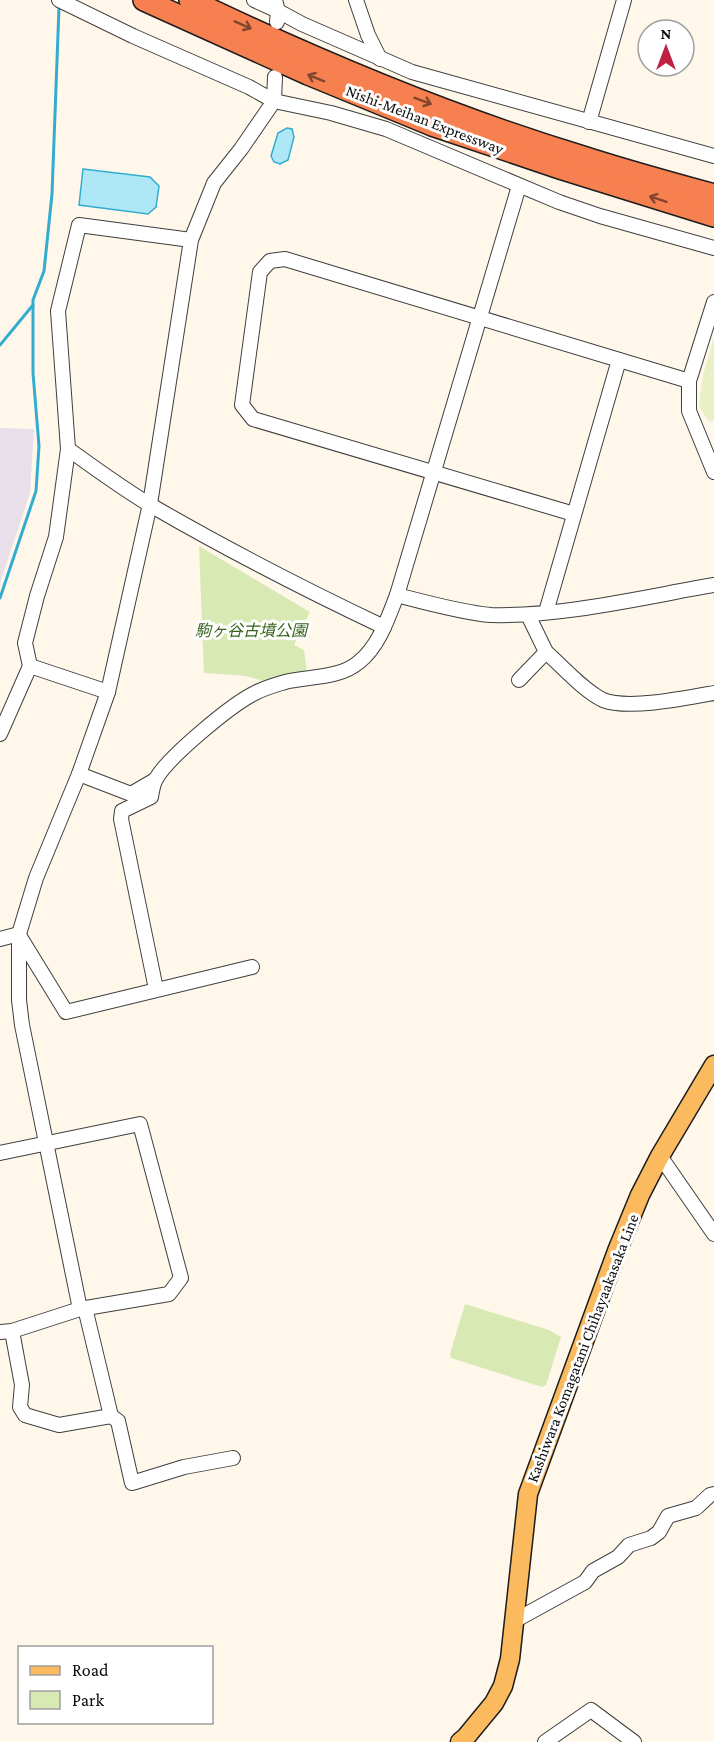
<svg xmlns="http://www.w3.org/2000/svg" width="714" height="1742" font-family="'Crimson Pro','Noto Sans JP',serif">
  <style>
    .industrial { fill: #e8dfeb }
    .green { fill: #d9e9b4 }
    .pitch { fill: #e9f0c6 }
    .water { fill: #aee8f7; stroke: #34acd0; stroke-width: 1.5 }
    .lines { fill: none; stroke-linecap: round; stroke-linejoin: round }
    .stream { stroke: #34acd0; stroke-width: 3 }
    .minor-casing { stroke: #3f3f3f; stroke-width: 16 }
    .major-casing { stroke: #1d1d1d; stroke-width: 21 }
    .highway-casing { stroke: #1d1d1d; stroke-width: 24 }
    .minor { stroke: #fff; stroke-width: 14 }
    .major { stroke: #fbba5e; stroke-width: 18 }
    .highway { stroke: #f78050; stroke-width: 21 }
    .oneway { stroke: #82462e }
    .labels { text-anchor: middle; stroke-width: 6; stroke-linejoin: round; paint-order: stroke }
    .street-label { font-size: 16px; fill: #0c0c0c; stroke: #fff }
    .park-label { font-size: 16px; font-style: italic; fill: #37641b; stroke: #fff }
  </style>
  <rect width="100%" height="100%" fill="#fff7ea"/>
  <polygon class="industrial" points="0,428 34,429 30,493 0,583"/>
  <g class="green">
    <polygon points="199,546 310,612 294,645 304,650 307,672 267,682 246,676 204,673"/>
    <polygon points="465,1304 549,1330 561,1337 546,1385 542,1387 451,1358 450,1354"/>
  </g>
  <polygon class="pitch" points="714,337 714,420 709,422 699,406 703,375"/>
  <g class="water">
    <polygon points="287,128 292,129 294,137 288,160 280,164 274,162 271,156 278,133"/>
    <polygon points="83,169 150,177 159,186 156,207 148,214 79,205"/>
  </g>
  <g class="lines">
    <g class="stream">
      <polyline points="0,345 33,305"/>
      <polyline points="0,598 36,491 39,446 33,373 33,300 44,271 52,194 59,7"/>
    </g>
    <defs>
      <g id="minor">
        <polyline points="59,0 133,36 249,87 274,101 275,77"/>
        <polyline points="254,0 278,11 277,22"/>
        <polyline points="275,0 278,11 302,24 412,72 714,156"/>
        <polyline points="356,0 368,35 380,59"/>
        <polyline points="589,122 624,0"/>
        <polyline points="714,302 689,381 689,411 714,472"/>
        <path d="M68,449C95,468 123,489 152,506C228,550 304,589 384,627"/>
        <polyline points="574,514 253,419 242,405 260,272 270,261 285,259 689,381"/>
        <path d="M397,595C424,602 464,613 491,615C561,617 644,597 714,585"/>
        <polyline points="546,612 619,360"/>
        <path d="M546,652C562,666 584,691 603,700C628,710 687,698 714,693"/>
        <polyline points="30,666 108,692"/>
        <polyline points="519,680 546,652 528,615"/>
        <polyline points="0,734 30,666 25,643 37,596 56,537 68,449 58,311 79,225 191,240"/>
        <polyline points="79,774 131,794 155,780"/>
        <polyline points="20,937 66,1012 252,967"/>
        <polyline points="0,939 19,934"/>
        <path d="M156,989L121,819L122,811L151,797C152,791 153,784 156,779C167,758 232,704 255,693C264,688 275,685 285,682C309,676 339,679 359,662C379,646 388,618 397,595L519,186"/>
        <polyline points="0,1153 140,1124 181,1278 169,1294 80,1309 12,1331 0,1332"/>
        <polyline points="660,1156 714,1234"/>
        <polyline points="80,1309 22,1025 19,1000 19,934 36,878 79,774 108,692 150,504 191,240 214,183 241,149 274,101 331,113 386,129 559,202 600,216 714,248"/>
        <polyline points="12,1331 22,1385 20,1407 25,1415 59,1425 111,1416 85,1308"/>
        <polyline points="111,1416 118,1421 132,1483 184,1467 233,1458"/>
        <polyline points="514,1621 585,1582 593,1571 618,1557 629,1545 651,1538 659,1532 668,1516 696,1508 710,1495 714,1494"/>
        <polyline points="545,1742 591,1710 634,1742"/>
      </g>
      <polyline id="major" points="460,1742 466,1737 494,1703 503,1686 510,1659 528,1494 617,1251 640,1195 660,1156 714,1065"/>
      <g id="highway">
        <polyline points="144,0 308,74 432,125 560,168 714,216"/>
        <path d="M190,0C317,61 448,116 583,157C626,171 670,183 714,195"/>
      </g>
    </defs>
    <use href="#minor" class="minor-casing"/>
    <use href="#major" class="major-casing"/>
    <use href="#highway" class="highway-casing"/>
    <use href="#minor" class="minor"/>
    <use href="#major" class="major"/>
    <use href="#highway" class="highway"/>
  </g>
  <defs><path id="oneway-shaft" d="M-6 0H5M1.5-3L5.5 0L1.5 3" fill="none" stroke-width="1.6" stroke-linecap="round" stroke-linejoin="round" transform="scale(1.5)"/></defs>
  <g class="oneway">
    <use href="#oneway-shaft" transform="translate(243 25) rotate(24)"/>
    <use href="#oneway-shaft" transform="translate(316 78) rotate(-158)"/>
    <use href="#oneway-shaft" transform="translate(423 101) rotate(21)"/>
    <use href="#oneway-shaft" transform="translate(658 199) rotate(-162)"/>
  </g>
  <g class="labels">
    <g class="street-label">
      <text transform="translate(425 119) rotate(21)" y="6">Nishi-Meihan Expressway</text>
      <text transform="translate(582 1348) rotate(-69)" y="6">Kashiwara Komagatani Chihayaakasaka Line</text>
    </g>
    <g class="park-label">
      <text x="251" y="636">駒ヶ谷古墳公園</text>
    </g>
  </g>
  <rect x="18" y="1646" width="195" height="78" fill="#ffffff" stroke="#9e9e9e" stroke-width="1.5"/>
  <rect x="30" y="1666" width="30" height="9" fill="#fbba5e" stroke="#9e9e9e" stroke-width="1.5"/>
  <text x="72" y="1676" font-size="18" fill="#0c0c0c">Road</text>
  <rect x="30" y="1691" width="30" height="18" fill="#d9e9b4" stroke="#9e9e9e" stroke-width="1.5"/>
  <text x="72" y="1706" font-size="18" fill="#0c0c0c">Park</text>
  <g transform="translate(666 48)"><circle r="28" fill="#ffffff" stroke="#9e9e9e" stroke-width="1.5"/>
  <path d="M0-4.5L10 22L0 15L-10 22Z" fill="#be2243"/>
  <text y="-9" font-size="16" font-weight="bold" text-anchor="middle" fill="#0c0c0c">N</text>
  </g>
</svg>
